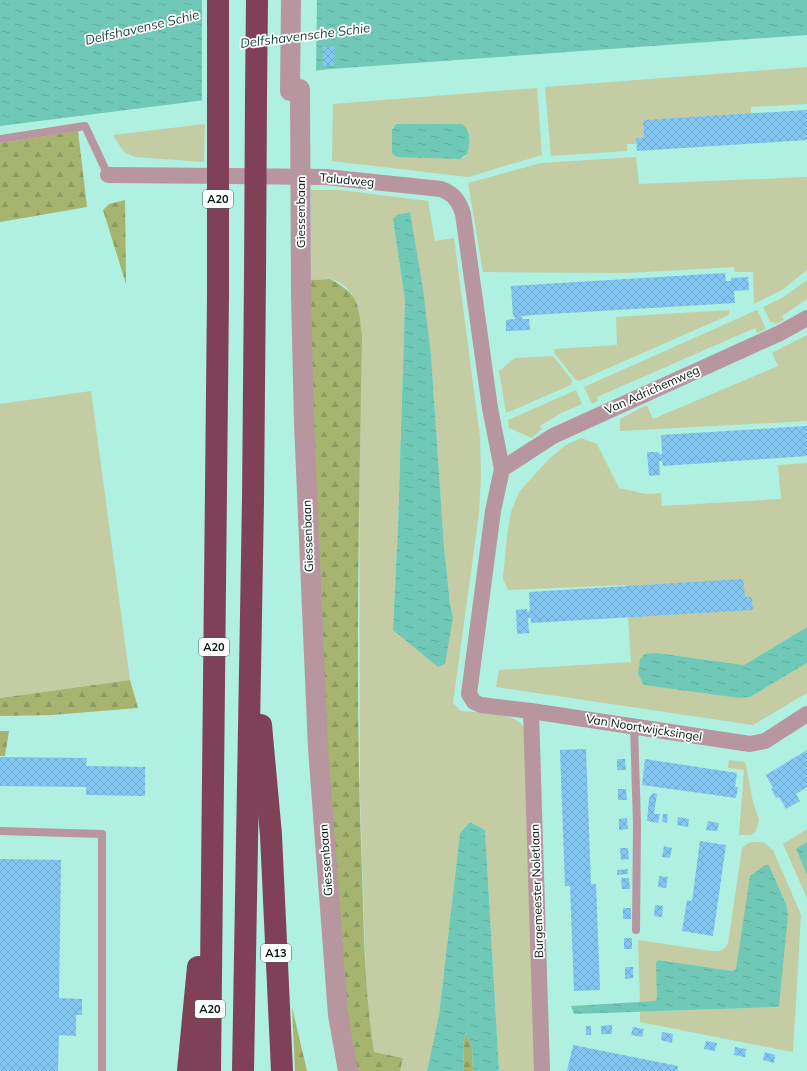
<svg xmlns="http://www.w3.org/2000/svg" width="807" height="1071" font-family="Mulish,sans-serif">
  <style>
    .grass { fill: #c3cca2; fill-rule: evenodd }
    .forest { fill: url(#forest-firs) }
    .water { fill: url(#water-ripples) }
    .pier { fill: #aff0e0 }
    .building { fill: url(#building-cross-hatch) }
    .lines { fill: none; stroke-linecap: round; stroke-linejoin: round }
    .service { stroke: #b796a0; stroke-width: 8 }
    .minor { stroke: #b796a0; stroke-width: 16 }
    .tertiary { stroke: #b796a0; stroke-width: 20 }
    .motorway { stroke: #804058; stroke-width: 22 }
    .tertiary-bridge { stroke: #b796a0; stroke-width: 20 }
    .motorway-bridge { stroke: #804058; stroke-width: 22 }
    .labels { text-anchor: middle; stroke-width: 3.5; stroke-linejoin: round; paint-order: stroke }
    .shield { fill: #fff; stroke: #4c5a57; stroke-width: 1 }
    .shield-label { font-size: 11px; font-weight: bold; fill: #00140f }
    .street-label { font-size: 12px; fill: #00140f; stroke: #fff }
    .water-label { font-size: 13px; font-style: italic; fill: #143e36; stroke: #fff }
  </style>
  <defs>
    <pattern id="forest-firs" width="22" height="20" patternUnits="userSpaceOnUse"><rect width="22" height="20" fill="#a6b470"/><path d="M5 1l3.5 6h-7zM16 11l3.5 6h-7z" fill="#8d9a60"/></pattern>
    <pattern id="water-ripples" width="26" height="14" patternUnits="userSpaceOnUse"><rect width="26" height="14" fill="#6fc9b6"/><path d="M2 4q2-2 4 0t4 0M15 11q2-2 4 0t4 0" fill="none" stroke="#5eac9b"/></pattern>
    <pattern id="building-cross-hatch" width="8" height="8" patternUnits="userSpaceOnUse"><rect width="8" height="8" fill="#83c6f2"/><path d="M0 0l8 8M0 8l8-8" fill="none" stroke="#6fa9ce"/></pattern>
  </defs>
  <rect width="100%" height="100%" fill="#aff0e0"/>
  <g class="grass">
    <polygon points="807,67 807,104 751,107 751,114 643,120 644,138 636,138 636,144 627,144 627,151 551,156 545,87"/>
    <path d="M537,88L542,155L468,177L332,161L333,104ZM393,127L469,131L468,151L464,158L392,152V130Z"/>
    <polygon points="205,124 204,162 135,157 124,152 113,135"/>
    <polygon points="636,157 639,184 807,177 807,270 782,290 754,304 753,272 735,272 734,267 627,273 483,272 468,183 541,163"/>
    <path d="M311,190H340L428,201L435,241L454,238L480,437L481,476L479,513L453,703L461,711C479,713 515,711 524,728L537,1071H499L485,830L470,822L460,833L439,1015L427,1071H400L403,1058L374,1052L367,1010L360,794L359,310C355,296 346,282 330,279C325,278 317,280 311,280ZM410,212L431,355L444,547L450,604L453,618L393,629L398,527L405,301L393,220Z"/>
    <polygon points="807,280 807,299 782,316 784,320 775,324 774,322 771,323 763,307 782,298"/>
    <polygon points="729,310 729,315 579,381 575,379 555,354 554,349 617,345 616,317"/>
    <polygon points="757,310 766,329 757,333 755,328 597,397 598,401 592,404 584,387"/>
    <polygon points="807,335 807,421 620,431 620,419 647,405 653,419 778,366 772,353"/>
    <polygon points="553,356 572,380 571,385 506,413 499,371 515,358"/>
    <polygon points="576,390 582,404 561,413 540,426 542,429 532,438 509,428 508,420"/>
    <polygon points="91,391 130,680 0,698 0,404"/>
    <polygon points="581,438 597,444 619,488 646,494 661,493 662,506 781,499 778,465 807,463 807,627 744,665 657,653 750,697 807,663 807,693 753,725 496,687 499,670 631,662 626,585 508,590 503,579 507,535 511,512 519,492 550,458 566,445"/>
    <polygon points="729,760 745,762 746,766 753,802 759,820 756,831 751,835 739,835 744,770 728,768"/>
    <polygon points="807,829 807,842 796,849 807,875 807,898 783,844"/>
    <path d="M754,842H763L773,850L801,915L793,1052H792L640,1022V1012L776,1007L788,914L786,904L769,865L736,969L733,971L658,960L657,998L655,1001L640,1002L638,940L712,951C719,951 724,951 728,944L742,848L748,843Z"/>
  </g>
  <g class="forest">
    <polygon points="78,131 87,207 0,222 0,143"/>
    <polygon points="125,200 126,284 103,210 109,204"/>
    <path d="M330,279C361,296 358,304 362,336C359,505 355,675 361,844C364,913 363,983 374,1052L403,1058L400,1071H354L342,1026L311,440V280Z"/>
    <polygon points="130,680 138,708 52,715 0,716 0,698"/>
    <polygon points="0,731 9,731 5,756 0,756"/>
    <polygon points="292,1007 307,1071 295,1071"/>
    <polygon points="466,1033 472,1046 473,1071 464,1071 463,1044"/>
  </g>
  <g class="water">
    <polygon points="0,0 807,0 807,35 330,69 234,79 226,80 205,100 0,126"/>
    <path d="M396,124H461C472,129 470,145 467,154L460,159L397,157L392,153V130Z"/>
    <polygon points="410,212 423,289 431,355 444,547 450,604 453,618 445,664 438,667 393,630 398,527 405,301 393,219 397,215"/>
    <polygon points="807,627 807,663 750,697 739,698 644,685 638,674 640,659 645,654 657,653 744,665"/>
    <polygon points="470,822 485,830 499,1071 473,1071 472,1046 466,1033 463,1044 464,1071 427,1071 439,1015 460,833"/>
    <polygon points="807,842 807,875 796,849"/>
    <polygon points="765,865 769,865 786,904 788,914 779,1006 776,1007 574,1014 571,1006 655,1001 657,998 656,963 658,960 733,971 736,969 750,876"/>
  </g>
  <polygon class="pier" points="202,0 317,0 316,72 226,82 207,102 202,103"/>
  <g class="building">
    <polygon points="323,47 335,47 334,66 323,66"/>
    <polygon points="807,110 807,140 637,151 636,138 644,138 643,120"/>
    <polygon points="725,273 726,281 731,281 731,278 748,277 749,290 734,291 735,303 533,315 522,316 522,319 529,319 530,330 506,331 506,320 515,319 515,317 513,316 511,286"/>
    <polygon points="807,426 807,456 663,466 662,461 659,461 660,475 649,476 647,452 658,452 659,454 662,454 661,435"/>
    <polygon points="743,579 745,597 752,597 753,610 531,623 531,618 528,618 529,633 517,634 516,610 527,609 527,612 530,611 529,592"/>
    <polygon points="586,749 591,884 596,884 600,990 574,991 570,886 565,886 560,750"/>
    <polygon points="807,750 807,787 796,794 800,801 786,809 779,797 776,798 771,789 773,788 766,775"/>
    <polygon points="0,757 87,758 86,766 145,767 145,796 86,795 86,787 0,786"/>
    <polygon points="617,759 625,759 626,770 617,770"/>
    <polygon points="645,759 737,773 735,787 738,787 736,798 642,785"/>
    <polygon points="618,789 626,789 627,800 618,800"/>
    <polygon points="653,793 657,794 654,814 660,814 658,823 647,821 649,798"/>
    <polygon points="663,814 668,814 667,823 662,822"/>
    <polygon points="678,817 689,819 688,827 677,825"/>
    <polygon points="627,818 628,829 619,830 619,819"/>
    <polygon points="708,821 719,823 717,831 706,830"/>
    <polygon points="700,841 726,845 713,936 682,931 687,900 692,901"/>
    <polygon points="664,846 672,848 670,858 662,857"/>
    <polygon points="620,848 628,848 629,859 621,860"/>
    <polygon points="0,859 61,860 59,998 82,999 82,1015 76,1015 76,1036 59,1035 58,1071 0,1071"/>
    <polygon points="628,869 628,874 617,875 617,870"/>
    <polygon points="659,876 668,877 666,888 658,887"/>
    <polygon points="621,878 629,878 630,889 622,889"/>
    <polygon points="655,905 663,906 662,917 654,916"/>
    <rect x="623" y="908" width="8" height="11"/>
    <rect x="624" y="938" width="8" height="11"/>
    <polygon points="625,967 633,967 633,978 625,979"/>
    <polygon points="612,1025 612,1034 601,1034 601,1026"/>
    <rect x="586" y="1026" width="5" height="9"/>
    <polygon points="633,1027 644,1029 642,1037 631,1035"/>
    <polygon points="662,1032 673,1034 672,1043 661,1040"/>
    <polygon points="706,1041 717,1043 715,1051 704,1049"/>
    <polygon points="573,1045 678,1066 677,1071 567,1071"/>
    <polygon points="735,1047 746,1049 745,1057 734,1055"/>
    <polygon points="765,1052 775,1055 774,1063 763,1060"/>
  </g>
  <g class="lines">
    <g class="service">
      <polyline points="0,139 85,126 108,175"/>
      <polyline points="634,727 637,824 636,930"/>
      <polyline points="0,831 102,834 102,1071"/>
    </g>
    <g class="minor">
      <path d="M108,175L326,177L441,189C454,194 459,201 463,214L490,408L502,469"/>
      <polyline points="807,318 780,333 553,436 502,469 493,511 469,694 474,702 481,705 531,711 750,744 765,741 807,714"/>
      <polyline points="531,711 542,1071"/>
    </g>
    <g class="tertiary">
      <polyline points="290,91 291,0"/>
      <polyline points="301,295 304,423 318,748 338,1015 348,1071"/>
    </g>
    <g class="motorway">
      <polyline points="256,96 257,0"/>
      <polyline points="218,102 218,0"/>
      <polyline points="261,725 271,835 282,1071"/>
      <polyline points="188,1071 198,967"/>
      <polyline points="210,1071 218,295"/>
      <polyline points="243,1071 253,500 255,276"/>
    </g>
    <polyline class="tertiary-bridge" points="300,89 301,295"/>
    <g class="motorway-bridge">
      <polyline points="218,102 218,295"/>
      <polyline points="255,276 256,96"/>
    </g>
  </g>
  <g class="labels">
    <g class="shield">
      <rect x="203" y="190" width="30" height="18" rx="3"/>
      <rect x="199" y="638" width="30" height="18" rx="3"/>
      <rect x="261" y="944" width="30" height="18" rx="3"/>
      <rect x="195" y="1000" width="30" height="18" rx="3"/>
    </g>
    <g class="shield-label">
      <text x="218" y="203">A20</text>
      <text x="214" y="651">A20</text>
      <text x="276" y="957">A13</text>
      <text x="210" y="1013">A20</text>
    </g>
    <g class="street-label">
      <text transform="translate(347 180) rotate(5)" y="4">Taludweg</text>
      <text transform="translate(301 212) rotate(-90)" y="4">Giessenbaan</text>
      <text transform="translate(652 390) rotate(-24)" y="4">Van Adrichemweg</text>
      <text transform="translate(308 536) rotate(-92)" y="4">Giessenbaan</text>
      <text transform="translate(644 728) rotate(9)" y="4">Van Noortwijcksingel</text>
      <text transform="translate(326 860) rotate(-94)" y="4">Giessenbaan</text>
      <text transform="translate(537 891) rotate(-92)" y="4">Burgemeester Noletlaan</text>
    </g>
    <g class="water-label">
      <text transform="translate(142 27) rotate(-13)" y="5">Delfshavense Schie</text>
      <text transform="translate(305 35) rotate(-7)" y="5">Delfshavensche Schie</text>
    </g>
  </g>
</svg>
